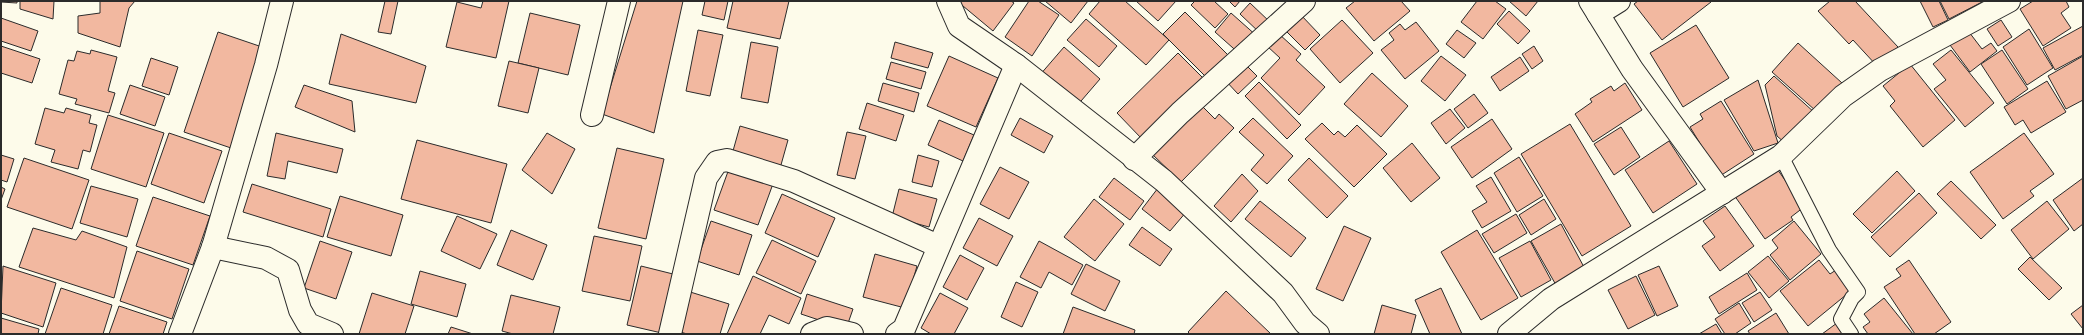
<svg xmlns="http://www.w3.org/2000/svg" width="2084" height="335" font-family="'DejaVu Sans',sans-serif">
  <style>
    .building { fill: #f2b8a0; stroke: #2b2b2b }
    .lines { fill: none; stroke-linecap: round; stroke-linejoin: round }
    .service-casing { stroke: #2b2b2b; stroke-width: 16 }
    .minor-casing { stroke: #2b2b2b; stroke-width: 24 }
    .service { stroke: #fdfbea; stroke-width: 14 }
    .minor { stroke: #fdfbea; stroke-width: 22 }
  </style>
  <rect width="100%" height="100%" fill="#fdfbea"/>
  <g class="building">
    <polygon points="1,1 17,1 17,3 1,2"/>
    <polygon points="20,1 54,1 53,19 20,9"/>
    <polygon points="100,1 135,1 129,8 120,47 78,33 78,16 100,13"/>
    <polygon points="385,1 398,1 391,34 378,32"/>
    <polygon points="483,1 509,1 496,58 446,47 457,2 481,8"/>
    <polygon points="637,1 683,1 654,133 602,114"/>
    <polygon points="705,1 728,1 724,20 702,15"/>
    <polygon points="733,1 789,1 780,39 727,28"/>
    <polygon points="957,1 1011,1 1014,3 993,31"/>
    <polygon points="1029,1 1038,1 1059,15 1032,56 1005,37"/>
    <polygon points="1045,1 1088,1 1071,23"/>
    <polygon points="1100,1 1125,1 1169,40 1146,65 1089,14"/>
    <polygon points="1136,1 1176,1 1158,21"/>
    <polygon points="1195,1 1214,1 1228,14 1215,28 1191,5"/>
    <polygon points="1229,1 1240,1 1235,7"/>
    <polygon points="1355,1 1401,1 1410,11 1374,41 1346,8"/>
    <polygon points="1477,1 1495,1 1506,9 1483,39 1461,22"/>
    <polygon points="1509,1 1538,1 1526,16"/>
    <polygon points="1638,1 1711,1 1711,2 1662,40 1634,4"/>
    <polygon points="1830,1 1855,1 1898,47 1877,66 1853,40 1849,44 1818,11"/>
    <polygon points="1920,1 1939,1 1948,20 1933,27"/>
    <polygon points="1940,1 1984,1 1949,19"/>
    <polygon points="2033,1 2066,1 2069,7 2061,13 2071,28 2043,46 2020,9"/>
    <polygon points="1250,3 1271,23 1261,34 1240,14"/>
    <polygon points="1509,11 1530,31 1518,44 1497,24"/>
    <polygon points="1185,12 1231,58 1209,80 1163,34"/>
    <polygon points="530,13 580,25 568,75 518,63"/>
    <polygon points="1231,13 1258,37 1242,56 1215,32"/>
    <polygon points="1300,14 1320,35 1305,50 1285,30"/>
    <polygon points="1,18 38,31 31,51 1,41"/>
    <polygon points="1086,19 1117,46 1099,67 1067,40"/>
    <polygon points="1342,20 1373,53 1340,83 1310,49"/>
    <polygon points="2001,20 2012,37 1998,46 1987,29"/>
    <polygon points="1416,22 1439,51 1405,79 1381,50 1394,40 1389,33 1400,24 1405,30"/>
    <polygon points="1696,25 1729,78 1683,107 1650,53"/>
    <polygon points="2083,26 2083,55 2055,70 2043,48"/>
    <polygon points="2029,29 2053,68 2027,85 2003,47"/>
    <polygon points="698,30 723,35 710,96 686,91"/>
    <polygon points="1457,30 1476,43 1464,58 1446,44"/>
    <polygon points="218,32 265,48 231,148 184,132"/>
    <polygon points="1969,32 1982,49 1991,43 1997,51 1970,72 1950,45"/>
    <polygon points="341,34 426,66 416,103 329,84"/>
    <polygon points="1279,34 1301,54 1296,60 1325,87 1299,115 1261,78 1280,58 1267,46"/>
    <polygon points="751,42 778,47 768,103 741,98"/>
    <polygon points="895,42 933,53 928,68 891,58"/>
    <polygon points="1798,43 1842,83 1816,111 1772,72"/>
    <polygon points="1,46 40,59 32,83 1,73"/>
    <polygon points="1534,46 1543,61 1532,69 1522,54"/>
    <polygon points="1064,47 1100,79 1075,108 1039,76"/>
    <polygon points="91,50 117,57 108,91 115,93 109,113 75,104 77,99 59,94 68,60 74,61 77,51 90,54"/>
    <polygon points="1951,50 1994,103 1965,127 1934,89 1946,80 1933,64"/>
    <polygon points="2002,50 2028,89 2007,104 1981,64"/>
    <polygon points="1178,53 1204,79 1142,139 1117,113"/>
    <polygon points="949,56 998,78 976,127 927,106"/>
    <polygon points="1441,56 1466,75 1445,101 1421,81"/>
    <polygon points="2083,56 2083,100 2066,109 2048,76"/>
    <polygon points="1520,57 1529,71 1500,91 1491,77"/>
    <polygon points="151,58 178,67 169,95 142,86"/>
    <polygon points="509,61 539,68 528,113 498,106"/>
    <polygon points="891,62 926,72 921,89 886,79"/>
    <polygon points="1243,62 1257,76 1238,94 1225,80"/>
    <polygon points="1910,64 1955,120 1923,147 1890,106 1895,101 1883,86"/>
    <polygon points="1372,73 1408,106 1381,137 1344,104"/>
    <polygon points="1774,76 1815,113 1786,144 1777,136 1765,85"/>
    <polygon points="1758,80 1778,143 1754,151 1724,100"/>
    <polygon points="2047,81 2066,112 2031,133 2023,120 2015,125 2004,107"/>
    <polygon points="1259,82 1301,125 1287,139 1245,96"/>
    <polygon points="883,83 919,93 914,112 878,101"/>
    <polygon points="1625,83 1642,110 1593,142 1575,114 1592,102 1590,99 1611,86 1614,91"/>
    <polygon points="130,85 165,97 155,126 120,114"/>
    <polygon points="304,85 352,101 355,132 295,107"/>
    <polygon points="1474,94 1488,113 1468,128 1454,109"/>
    <polygon points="1721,101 1754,154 1720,176 1690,127 1703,119 1700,114"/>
    <polygon points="867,103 904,115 896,141 859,129"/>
    <polygon points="1201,105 1215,119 1219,114 1234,128 1181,182 1152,154"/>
    <polygon points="45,108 64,113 66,108 91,115 89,123 97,125 90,152 83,150 78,169 51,162 55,150 35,144"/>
    <polygon points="1450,109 1465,128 1446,144 1431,123"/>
    <polygon points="108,115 164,133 146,187 91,169"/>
    <polygon points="1020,118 1053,136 1044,153 1011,135"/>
    <polygon points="1253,118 1293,156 1267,184 1251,170 1264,155 1239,132"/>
    <polygon points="1492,119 1512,149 1472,178 1451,147"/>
    <polygon points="939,120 974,135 963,161 928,145"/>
    <polygon points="1322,123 1334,135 1338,131 1345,137 1357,125 1387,154 1354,187 1305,139"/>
    <polygon points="1570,124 1631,226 1582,256 1521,154"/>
    <polygon points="740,126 788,140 779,172 731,158"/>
    <polygon points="1621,127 1640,157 1614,175 1594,144"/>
    <polygon points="847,132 866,136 855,179 837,175"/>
    <polygon points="169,133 222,151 204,203 151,184"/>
    <polygon points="276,133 343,149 337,173 288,161 285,179 267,176"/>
    <polygon points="547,133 575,149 552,194 522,170"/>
    <polygon points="2024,133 2054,174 2030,191 2034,196 2003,219 1970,172"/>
    <polygon points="417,140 507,164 491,223 401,199"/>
    <polygon points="1669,141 1697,184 1653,213 1625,170"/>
    <polygon points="1412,143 1440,178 1411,202 1383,168"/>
    <polygon points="617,148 664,159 646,239 598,228"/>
    <polygon points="1,155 14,159 7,182 1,180"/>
    <polygon points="918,155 939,161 932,187 912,182"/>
    <polygon points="1519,157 1543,196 1517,212 1494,173"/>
    <polygon points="24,158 89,180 72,229 7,207"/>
    <polygon points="1309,158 1348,196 1327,218 1288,180"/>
    <polygon points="730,166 774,181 758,225 714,210"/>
    <polygon points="1775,166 1804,207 1791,217 1793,220 1765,239 1734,195"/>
    <polygon points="1000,167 1029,182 1009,219 980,204"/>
    <polygon points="1897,171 1915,191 1872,233 1853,214"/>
    <polygon points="1242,174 1258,191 1231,222 1214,206"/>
    <polygon points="1491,177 1511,211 1482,228 1472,211 1487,202 1476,186"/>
    <polygon points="1114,178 1144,201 1130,220 1099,197"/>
    <polygon points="2083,178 2083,224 2074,231 2053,200"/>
    <polygon points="1951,181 1996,225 1981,239 1937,194"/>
    <polygon points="252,184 331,209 323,237 243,212"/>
    <polygon points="91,186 138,199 127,237 80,223"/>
    <polygon points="1,187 5,189 1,200"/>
    <polygon points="1158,188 1187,211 1170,231 1142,209"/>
    <polygon points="899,189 937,199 929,227 892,217"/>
    <polygon points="1919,193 1937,213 1890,257 1871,237"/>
    <polygon points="782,194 835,218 818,257 765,233"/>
    <polygon points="340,196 403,215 391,256 327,237"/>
    <polygon points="153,197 210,216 193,265 136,246"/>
    <polygon points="1094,199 1124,224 1095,261 1064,237"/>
    <polygon points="1544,199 1556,219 1531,235 1519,215"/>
    <polygon points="1260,201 1306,238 1291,257 1245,219"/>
    <polygon points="2047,201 2069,229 2033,259 2011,230"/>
    <polygon points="1725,206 1754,246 1720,271 1702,246 1715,237 1703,221"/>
    <polygon points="1516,214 1527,233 1494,253 1482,234"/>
    <polygon points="457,216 497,234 480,269 441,251"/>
    <polygon points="979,218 1013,236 997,266 963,248"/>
    <polygon points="711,221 752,235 739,275 697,261"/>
    <polygon points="1794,221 1821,254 1790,280 1770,255 1778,248 1772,240"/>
    <polygon points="1561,224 1585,269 1556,285 1531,241"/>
    <polygon points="1344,226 1371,238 1343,301 1316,289"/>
    <polygon points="1142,227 1172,249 1160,266 1129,245"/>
    <polygon points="33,228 76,240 82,231 127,247 114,298 19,267"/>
    <polygon points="511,230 547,245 533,280 497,265"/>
    <polygon points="1477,230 1518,298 1481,320 1441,252"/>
    <polygon points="594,236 642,246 630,301 582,291"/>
    <polygon points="772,240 816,261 801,294 756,273"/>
    <polygon points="320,241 352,252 336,299 304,288"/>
    <polygon points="1039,241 1083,265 1072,285 1049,272 1041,288 1020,277"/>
    <polygon points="1530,241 1551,280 1521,297 1499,258"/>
    <polygon points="137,251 189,269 172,319 120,301"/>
    <polygon points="875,254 917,266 905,308 863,297"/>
    <polygon points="960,255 984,268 967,300 943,287"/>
    <polygon points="1768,256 1789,281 1769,298 1748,272"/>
    <polygon points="2030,257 2062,288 2049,300 2018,269"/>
    <polygon points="1819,260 1830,274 1836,270 1852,290 1808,326 1780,291"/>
    <polygon points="1909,260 1951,322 1934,334 1915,334 1884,287 1901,276 1896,269"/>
    <polygon points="1086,264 1120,281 1105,311 1071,294"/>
    <polygon points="3,266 56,283 43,327 1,313"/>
    <polygon points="641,266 681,276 666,334 627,325"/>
    <polygon points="1659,266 1678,306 1657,316 1638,275"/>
    <polygon points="420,271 466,284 457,317 411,304"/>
    <polygon points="1747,273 1757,290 1719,314 1709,297"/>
    <polygon points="753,276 801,298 789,324 769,315 760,334 727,334"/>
    <polygon points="1636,276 1655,315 1628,329 1608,290"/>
    <polygon points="1016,282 1038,292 1022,327 1001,317"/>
    <polygon points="61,288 112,305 103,334 45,334"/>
    <polygon points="1441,288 1462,334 1430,334 1415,300"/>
    <polygon points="687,291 729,304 720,334 687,334 674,330"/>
    <polygon points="1226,291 1271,334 1190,334 1188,332"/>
    <polygon points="1760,292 1772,310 1754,322 1742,303"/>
    <polygon points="372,293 414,306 405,334 359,334"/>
    <polygon points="940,293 968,308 954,334 931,334 921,328"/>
    <polygon points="807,294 853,309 846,329 801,314"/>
    <polygon points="511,295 560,307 553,334 513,334 502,331"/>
    <polygon points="1884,298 1913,334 1868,334 1863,327 1870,322 1864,314"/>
    <polygon points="1739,303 1751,323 1735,334 1725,334 1715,319"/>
    <polygon points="1382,305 1416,315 1411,334 1374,334"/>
    <polygon points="2083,305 2083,329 2071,314"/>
    <polygon points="119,306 167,322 163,334 109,334"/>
    <polygon points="1073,307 1135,330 1134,334 1063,334"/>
    <polygon points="1776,313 1789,334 1750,334 1748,331"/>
    <polygon points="1,318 39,329 38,334 1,334"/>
    <polygon points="1837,323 1844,334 1822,334"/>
    <polygon points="1716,324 1722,334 1699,334"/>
    <polygon points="451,327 473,334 448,334"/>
  </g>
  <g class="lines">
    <defs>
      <polyline id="service" points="1781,156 1829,250 1858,292 1852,298 1841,319 1851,334"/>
      <g id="minor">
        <polyline points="948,1 959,26 1016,65 1164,181 1283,293 1305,323 1318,334"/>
        <polyline points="1590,1 1632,69 1722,193"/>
        <polyline points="1598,14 1619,1"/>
        <polyline points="592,115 619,1"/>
        <polyline points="1134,159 1180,113 1304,1"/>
        <polyline points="213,247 266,258 288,270 300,310 308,324 332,334"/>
        <polyline points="180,334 213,247 266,65 282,1"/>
        <polyline points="670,334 706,178 717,162 727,160 794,181 938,246"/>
        <polyline points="812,334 827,328 852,334"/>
        <polyline points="897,334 904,329 1016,65"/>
        <polyline points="1509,334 1551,299 1781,156 1843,96 1880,70 2009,1"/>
      </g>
    </defs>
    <use href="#service" class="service-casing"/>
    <use href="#minor" class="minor-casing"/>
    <use href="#service" class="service"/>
    <use href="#minor" class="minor"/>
  </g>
  <rect width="2084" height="335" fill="none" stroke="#2b2b2b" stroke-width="4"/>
</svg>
